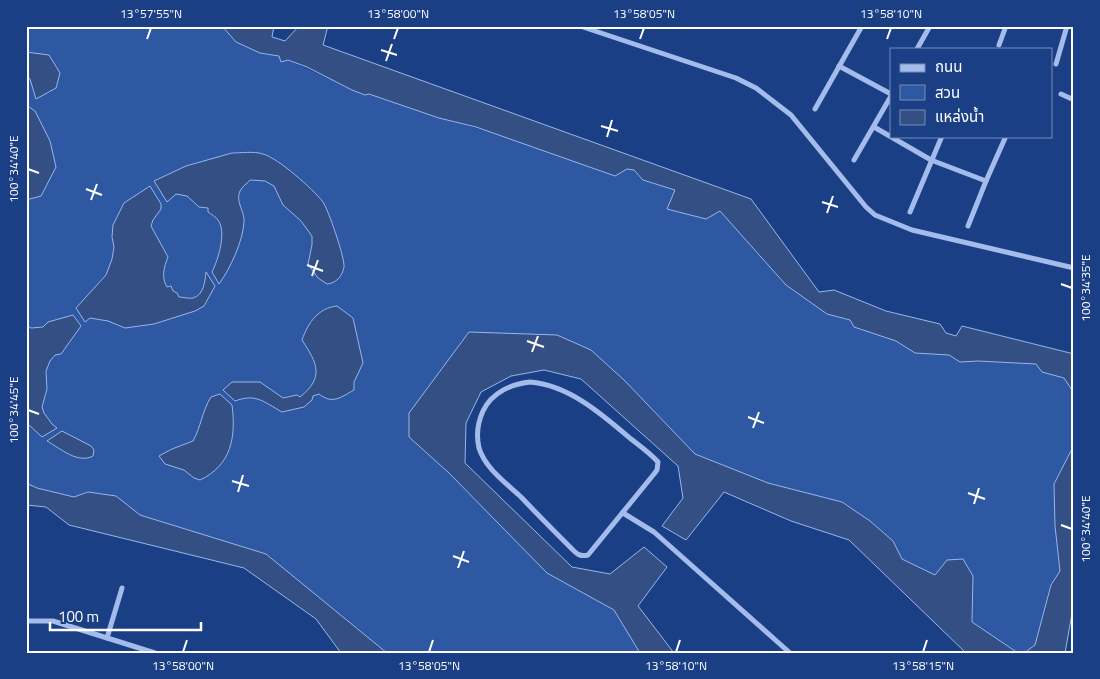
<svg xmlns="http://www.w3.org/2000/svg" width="1100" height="679" font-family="'Titillium Web','Noto Sans Thai',sans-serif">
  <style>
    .green { fill: #2f58a3 }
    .water { fill: #344f83; stroke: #96b6ed }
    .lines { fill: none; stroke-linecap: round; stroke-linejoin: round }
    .minor { stroke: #a3bceb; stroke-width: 5 }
    .ticks { fill: none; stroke: #fff; stroke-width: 2 }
    .neatline { fill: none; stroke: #fff; stroke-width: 2 }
    .ticks-label { font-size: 12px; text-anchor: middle; fill: #fff }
  </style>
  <rect width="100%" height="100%" fill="#1b3f85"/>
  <polygon class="green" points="26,26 222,26 236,42 260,53 279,56 365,95 369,94 439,118 627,169 634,170 643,180 675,190 668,209 720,211 786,285 827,314 850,320 854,327 896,341 915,353 949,355 960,362 978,361 1036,364 1042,372 1064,378 1074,393 1074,445 1054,484 1055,526 1060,571 1051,585 1035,646 1024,653 1018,653 972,622 973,576 947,560 935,575 902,559 893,541 870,521 842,502 768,483 695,454 624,380 557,335 409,437 449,473 547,573 614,610 640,653 387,653 266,554 140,515 116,496 88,492 74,498 37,488 26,483"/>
  <g class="water">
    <polygon points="222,26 274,26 272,37 285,41 299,26 328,26 323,45 751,199 819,292 834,290 886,311 940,324 946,333 956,336 962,326 1074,354 1074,393 1064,378 1042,372 1036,364 978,361 960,362 949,355 915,353 896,341 854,327 850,320 827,314 786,285 720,211 706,219 667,209 675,190 643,180 634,170 627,169 615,176 476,127 439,118 369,94 365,95 352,90 307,67 288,60 281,62 279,56 260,53 236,42"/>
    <polygon points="26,52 49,55 60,73 56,88 36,99 30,79 26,77"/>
    <polygon points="26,105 35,111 50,141 56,167 41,196 26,200"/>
    <path d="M232,153C241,153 254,151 263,154C278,158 313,189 323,202C328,209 345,258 344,267C342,277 336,283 327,284L318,278L308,264L312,245V236L301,221L283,205L274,186L265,181L250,180C248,183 244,185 242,188C233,199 245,211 244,222C243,241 230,269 219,284L212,272C218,260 227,232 218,220C216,217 211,214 208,212V208L199,207L187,196L176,194L167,202L154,181L186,166Z"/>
    <path d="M150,186L161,204V209L153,220L151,226L168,257C164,267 161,277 167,287L171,286L173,291L177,293L179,297C183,297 189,299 193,298C204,295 205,281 206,272L215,286L204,306L195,311L154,324L125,328L108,321L90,318L85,322L76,308L106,275L112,259L114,247L112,237L113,225L124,203Z"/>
    <path d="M337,306L353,318L363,363L354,382V390C341,397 333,405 319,394L313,396L312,400L304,407L282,412C264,402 256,393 235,401L223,390L232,382H260L283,398L297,395L300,397C325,377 317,363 302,340C308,323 318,308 337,306Z"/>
    <polygon points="73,315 81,326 61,354 55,355 50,361 46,371 47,389 42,407 44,413 52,424 57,428 42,437 28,424 26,418 26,325 31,328 43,327 48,322"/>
    <polygon points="469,332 557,335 591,350 624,380 695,454 768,483 842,502 870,521 893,541 902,559 935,575 947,560 963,559 973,576 972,622 1018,653 966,653 849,540 791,521 724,492 686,540 662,526 683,498 678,466 581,379 544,370 511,376 481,392 466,423 465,463 572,567 610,574 644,547 667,567 638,606 674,653 640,653 614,610 547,573 449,473 409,437 409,413"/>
    <path d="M220,394L232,405C236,436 232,465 200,480L194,478L184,470L165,464L159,456L172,449L193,441C201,427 202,411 211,397Z"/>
    <path d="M62,431L91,446L94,450L93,456C78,464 61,449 47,441Z"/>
    <polygon points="1074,445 1074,602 1065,653 1024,653 1035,645 1051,585 1060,571 1055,526 1054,484"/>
    <polygon points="26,483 37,488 74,497 88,492 116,496 140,515 266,554 387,653 341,653 316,619 244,568 69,525 46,507 26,505"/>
  </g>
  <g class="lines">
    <g class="minor">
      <polyline points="580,26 736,78 756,88 791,115 866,207 875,215 912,230 1074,268"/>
      <polyline points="999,45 1006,26"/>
      <polyline points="917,49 930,26"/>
      <polyline points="1056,64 1067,26"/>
      <polyline points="839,66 891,94"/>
      <polyline points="1061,94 1074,100"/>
      <polyline points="815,109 862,26"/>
      <polyline points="874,127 931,160 986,181"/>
      <polyline points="854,160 891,96"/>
      <polyline points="910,212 942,136"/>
      <polyline points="968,226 986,181 1006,136"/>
      <path d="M530,382C569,385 603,415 631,439C640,446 650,453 658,462L657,470L654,474L588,555C580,557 577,554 572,549C555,532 538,515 521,497C506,483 485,468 479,448C476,435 478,422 483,411C492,392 512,384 530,382Z"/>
      <polyline points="623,513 654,532 790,653"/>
      <polyline points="26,621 53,621 155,653"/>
      <polyline points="107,638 122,588"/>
    </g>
  </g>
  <path class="ticks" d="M147,39L151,28M394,39L398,28M640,39L644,28M887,39L891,28M381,50L397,55M386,61L392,44M601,126L618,131M607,137L612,120M28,169L39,173M86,189L102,195M91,200L97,184M822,202L838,207M827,213L833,196M307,265L323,271M312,276L318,260M1061,284L1072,288M527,341L544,347M532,352L538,336M28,410L39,414M748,417L764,423M753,428L759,412M232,481L249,486M238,492L243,475M968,493L985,499M974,504L979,488M1061,525L1072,529M453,556L469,562M458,568L464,551M183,652L187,640M429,652L433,640M676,652L680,640M923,652L927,640"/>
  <rect width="1100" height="679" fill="none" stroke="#1b3f85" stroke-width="55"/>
  <rect x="890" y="48" width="162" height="90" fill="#1b3f85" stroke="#768cb6"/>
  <rect x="900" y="64" width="25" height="8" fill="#a3bceb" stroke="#768cb6"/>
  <text x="935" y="72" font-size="15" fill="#ffffff">ถนน</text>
  <rect x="900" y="85" width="25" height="15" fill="#2f58a3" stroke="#768cb6"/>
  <text x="935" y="98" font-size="15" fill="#ffffff">สวน</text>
  <rect x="900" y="110" width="25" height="15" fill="#344f83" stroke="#768cb6"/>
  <text x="935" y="122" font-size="15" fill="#ffffff">แหล่งน้ำ</text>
  <path d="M50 622v8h151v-8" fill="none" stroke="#ffffff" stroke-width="2.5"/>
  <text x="58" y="622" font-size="15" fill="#ffffff" stroke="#1b3f85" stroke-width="4" paint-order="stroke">100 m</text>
  <rect x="28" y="28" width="1044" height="624" class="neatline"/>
  <g class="ticks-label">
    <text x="151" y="18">13°57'55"N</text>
    <text x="398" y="18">13°58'00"N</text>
    <text x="644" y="18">13°58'05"N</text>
    <text x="891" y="18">13°58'10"N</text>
    <text transform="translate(14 169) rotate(-90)" y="4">100°34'40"E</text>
    <text transform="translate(1086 288) rotate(-90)" y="4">100°34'35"E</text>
    <text transform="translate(14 410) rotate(-90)" y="4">100°34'45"E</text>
    <text transform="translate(1086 529) rotate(-90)" y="4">100°34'40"E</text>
    <text x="183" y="670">13°58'00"N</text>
    <text x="429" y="670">13°58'05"N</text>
    <text x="676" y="670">13°58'10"N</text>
    <text x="923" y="670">13°58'15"N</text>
  </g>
</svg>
